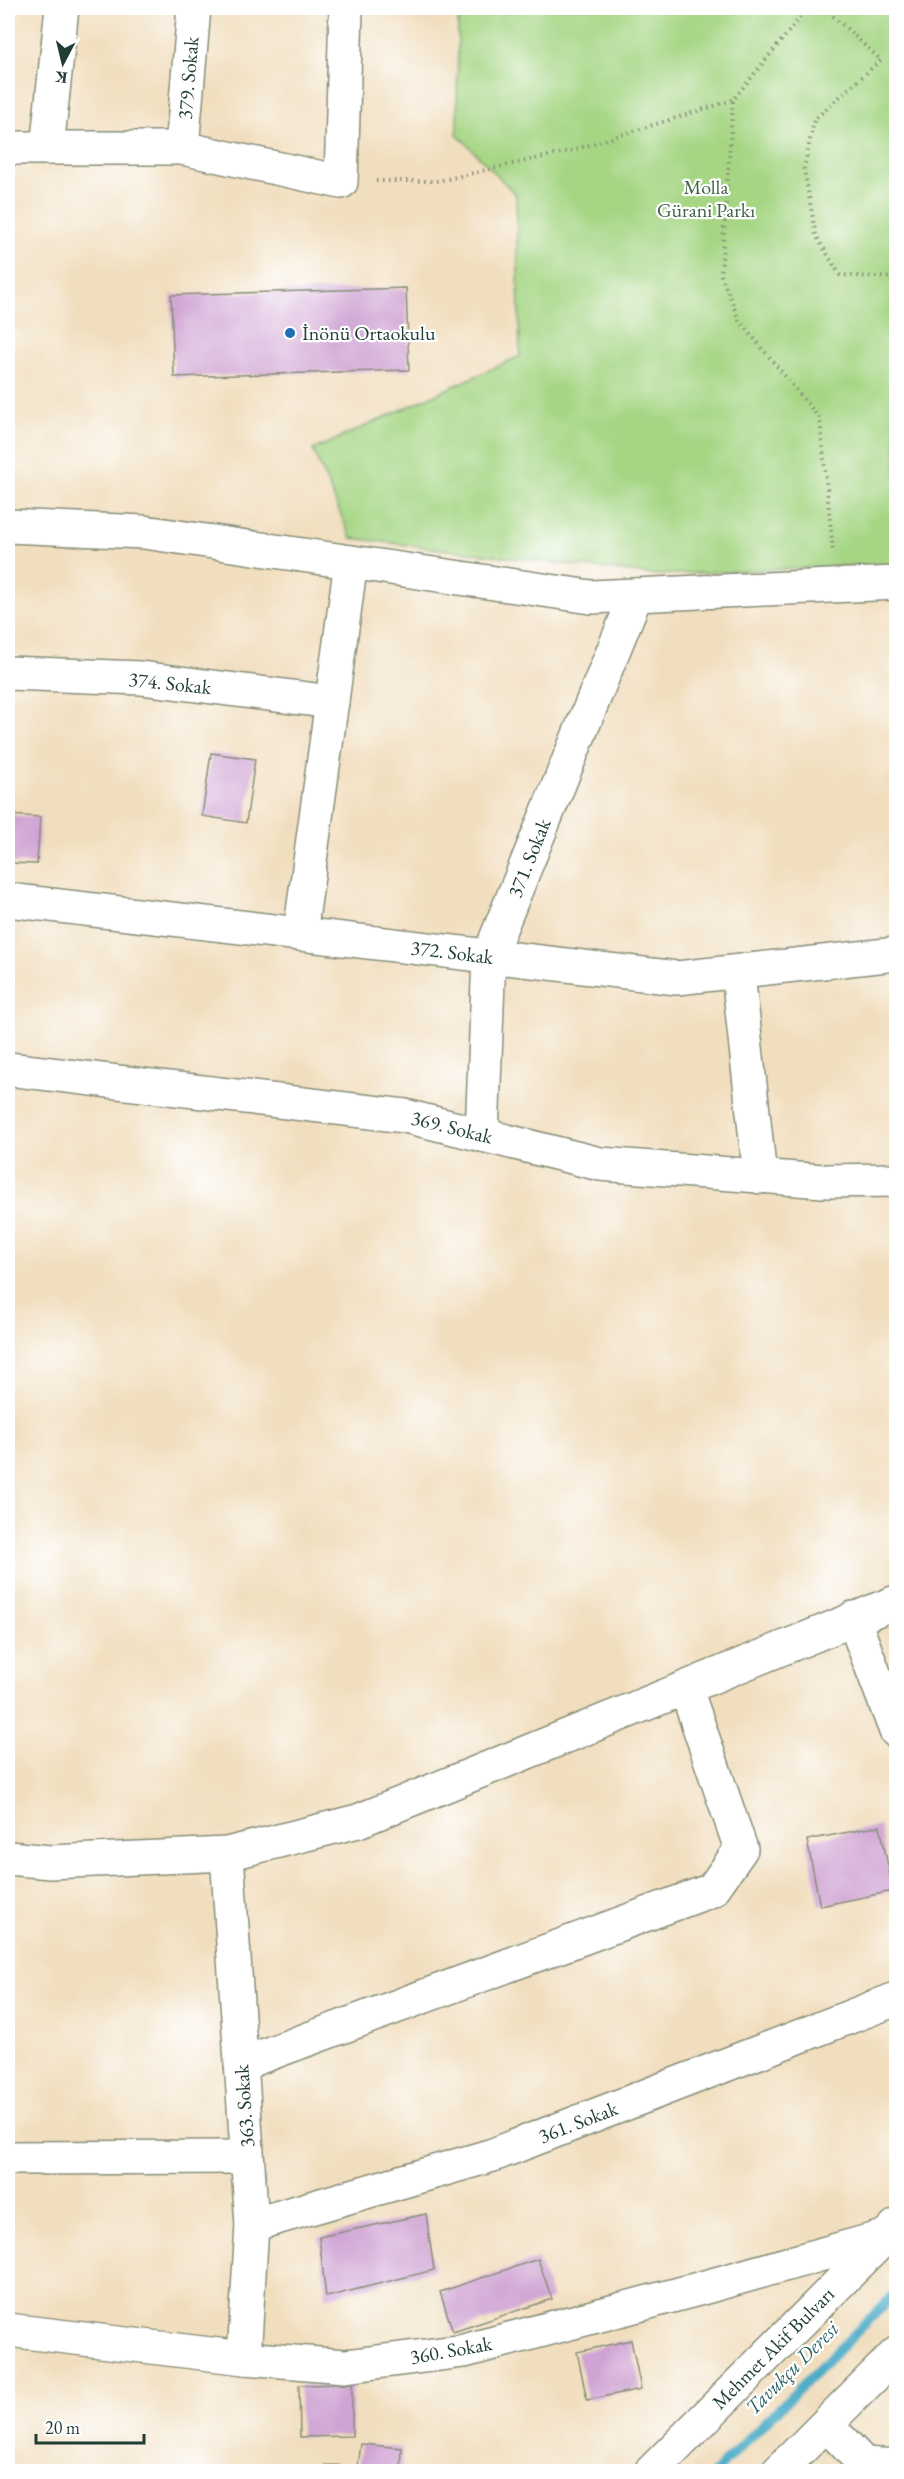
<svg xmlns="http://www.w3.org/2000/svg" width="904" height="2479" font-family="'EB Garamond',serif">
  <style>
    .green { fill: #a6d684; stroke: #628a5c; stroke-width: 1.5 }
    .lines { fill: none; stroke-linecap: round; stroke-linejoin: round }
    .stream { stroke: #48acc7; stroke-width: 10 }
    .building { fill: #cfa3d3 }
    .minor-casing { stroke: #888e79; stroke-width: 36 }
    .major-casing { stroke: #888e79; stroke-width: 36 }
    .path { stroke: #888e79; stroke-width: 4; stroke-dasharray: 1.5 4.5; stroke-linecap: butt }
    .minor { stroke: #fff; stroke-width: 33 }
    .major { stroke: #fff; stroke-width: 33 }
    .poi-dot { fill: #1f6fb2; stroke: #fff; stroke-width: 2 }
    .labels { text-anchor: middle; stroke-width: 4.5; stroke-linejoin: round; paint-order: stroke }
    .street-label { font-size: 20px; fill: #1f3d34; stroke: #fff }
    .park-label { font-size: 20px; fill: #416348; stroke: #fff }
    .poi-label { font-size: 20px; fill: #1f3d34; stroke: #fff; text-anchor: start }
    .water-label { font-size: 21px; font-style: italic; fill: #2d6467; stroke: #fff }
  </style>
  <rect width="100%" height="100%" fill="#fff"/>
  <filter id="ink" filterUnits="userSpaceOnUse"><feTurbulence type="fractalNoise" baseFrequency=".0167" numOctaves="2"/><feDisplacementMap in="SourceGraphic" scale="12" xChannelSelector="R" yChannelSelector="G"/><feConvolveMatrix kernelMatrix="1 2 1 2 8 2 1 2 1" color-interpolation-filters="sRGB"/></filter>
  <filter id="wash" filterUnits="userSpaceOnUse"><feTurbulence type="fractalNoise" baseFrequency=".008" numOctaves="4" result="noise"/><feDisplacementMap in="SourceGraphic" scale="24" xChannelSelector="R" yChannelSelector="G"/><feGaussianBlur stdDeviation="1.35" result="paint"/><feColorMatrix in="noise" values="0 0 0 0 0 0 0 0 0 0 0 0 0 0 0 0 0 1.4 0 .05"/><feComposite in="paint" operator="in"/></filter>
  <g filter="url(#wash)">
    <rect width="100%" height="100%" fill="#f1debe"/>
    <polygon class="green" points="458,8 896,8 896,564 655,575 351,538 313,450 520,356 516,195 457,134"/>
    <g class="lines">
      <polyline class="stream" points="715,2472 896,2293"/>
    </g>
    <g id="blocks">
      <g class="building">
        <polygon points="406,288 409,370 174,377 171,295"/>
        <polygon points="211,753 255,759 246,823 202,816"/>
        <polygon points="8,815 40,817 37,864 8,863"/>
        <polygon points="880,1826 893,1891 820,1906 807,1840"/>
        <polygon points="426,2214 434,2270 326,2297 319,2237"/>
        <polygon points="538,2259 552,2299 453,2332 440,2292"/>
        <polygon points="631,2340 641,2389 587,2400 577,2352"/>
        <polygon points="352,2384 352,2436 300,2437 299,2385"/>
        <polygon points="361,2444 402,2448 401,2472 325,2472 326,2465 358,2466"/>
      </g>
    </g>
  </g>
  <g filter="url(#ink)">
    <use href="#blocks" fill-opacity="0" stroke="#888e79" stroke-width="1.5"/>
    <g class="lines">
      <defs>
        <g id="minor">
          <polyline points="8,148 182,148 341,182 346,8"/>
          <polyline points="47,148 62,8"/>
          <polyline points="182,148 194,8"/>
          <polyline points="8,526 144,532 591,597 896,583"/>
          <polyline points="8,673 141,678 332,702"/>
          <polyline points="8,900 677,978 896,954"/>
          <polyline points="300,934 351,562"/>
          <polyline points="738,973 760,1177"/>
          <polyline points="8,1069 405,1116 600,1164 823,1181 896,1180"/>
          <polyline points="482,1135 489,956 636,595"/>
          <polyline points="853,1618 896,1731"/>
          <polyline points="227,1854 252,2225 244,2358"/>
          <polyline points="8,1858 50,1862 227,1854 358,1821 896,1602"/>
          <polyline points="241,2064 712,1890 741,1849 686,1689"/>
          <polyline points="8,2158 247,2157"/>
          <polyline points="252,2225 493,2155 896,1999"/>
          <polyline points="8,2330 244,2358 345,2366 464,2351 702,2288 883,2237"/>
          <polyline points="826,2424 864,2464 896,2466"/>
        </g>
        <g id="major">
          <polyline points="651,2472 896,2226"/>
          <polyline points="778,2472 896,2354"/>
        </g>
      </defs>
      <use href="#minor" class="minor-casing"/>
      <use href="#major" class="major-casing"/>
      <g class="path">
        <polyline points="808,8 733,100 721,275 739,320 820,419 833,551"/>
        <polyline points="824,8 881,60 814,120 804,169 816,236 840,275 896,278"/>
        <polyline points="376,181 438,181 570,151 733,100"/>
      </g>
      <use href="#minor" class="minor"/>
      <use href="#major" class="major"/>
    </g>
  </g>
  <circle class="poi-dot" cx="290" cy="333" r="6"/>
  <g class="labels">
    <g class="street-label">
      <text transform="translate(188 78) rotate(-85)" y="7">379. Sokak</text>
      <text transform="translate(170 683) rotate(6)" y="7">374. Sokak</text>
      <text transform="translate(529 858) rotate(-68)" y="7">371. Sokak</text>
      <text transform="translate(452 952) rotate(7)" y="7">372. Sokak</text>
      <text transform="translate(452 1127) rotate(14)" y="7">369. Sokak</text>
      <text transform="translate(244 2106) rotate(-94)" y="7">363. Sokak</text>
      <text transform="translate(578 2122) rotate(-21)" y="7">361. Sokak</text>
      <text transform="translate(773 2348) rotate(-45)" y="7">Mehmet Akif Bulvarı</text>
      <text transform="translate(451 2350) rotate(-10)" y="7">360. Sokak</text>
    </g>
    <g class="park-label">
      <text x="706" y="194">Molla<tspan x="706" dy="23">Gürani Parkı</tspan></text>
    </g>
    <g class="poi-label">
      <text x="302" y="340">İnönü Ortaokulu</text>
    </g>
    <g class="water-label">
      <text transform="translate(792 2368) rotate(-45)" y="7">Tavukçu Deresi</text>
    </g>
  </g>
  <rect width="904" height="2479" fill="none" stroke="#fff" stroke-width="30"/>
  <g transform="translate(63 63) rotate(187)" stroke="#ffffff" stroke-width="4.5" paint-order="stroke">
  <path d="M0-4.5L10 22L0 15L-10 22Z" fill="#1f3d34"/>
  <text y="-9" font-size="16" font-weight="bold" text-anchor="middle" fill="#1f3d34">K</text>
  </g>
  <path d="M36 2434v9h108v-9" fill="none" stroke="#1f3d34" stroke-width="3"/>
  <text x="45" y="2434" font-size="18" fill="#1f3d34" stroke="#ffffff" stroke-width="4.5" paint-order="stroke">20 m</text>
</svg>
